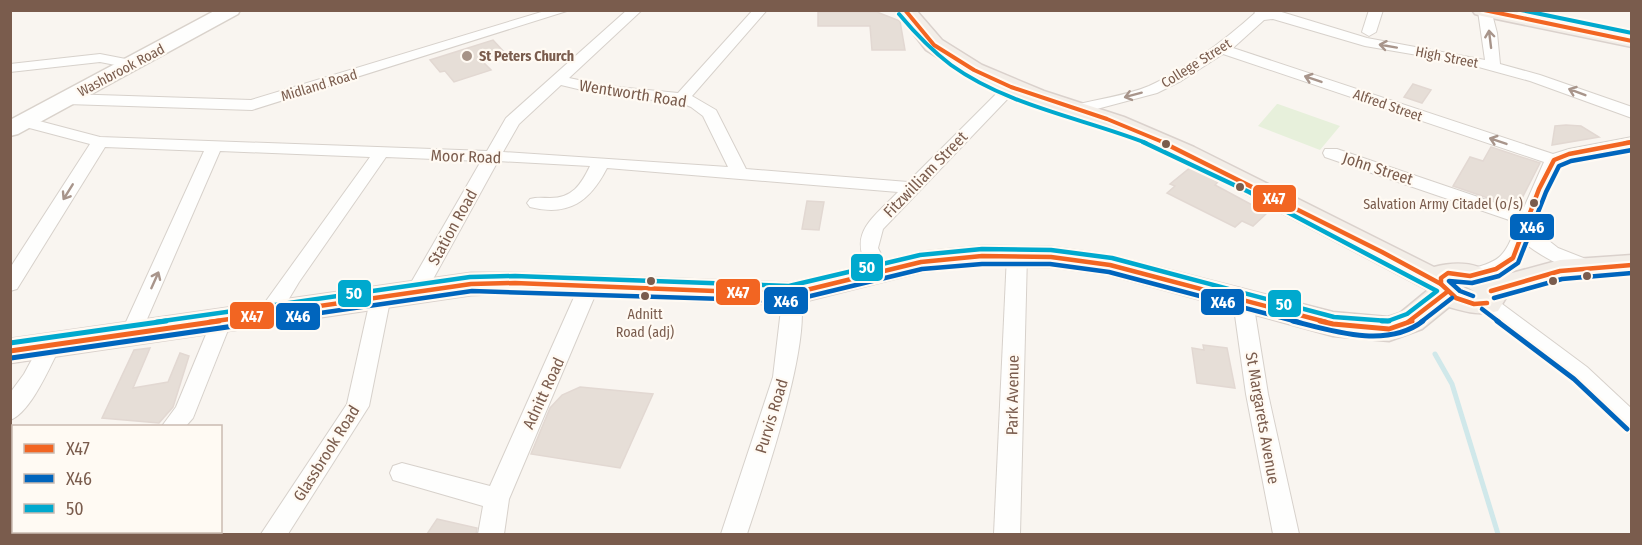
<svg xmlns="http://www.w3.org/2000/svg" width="1642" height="545" font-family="'Fira Sans Condensed',sans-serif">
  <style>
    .green { fill: #e7f0db }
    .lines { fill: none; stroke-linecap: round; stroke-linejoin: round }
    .stream { stroke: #d0e8ea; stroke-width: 5 }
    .building { fill: #e6ded7; stroke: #e2d8d2; stroke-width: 1.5 }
    .minor-casing { stroke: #d7d1cb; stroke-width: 2 }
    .secondary-casing { stroke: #d9d2cb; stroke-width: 3 }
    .primary-casing { stroke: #dad1cc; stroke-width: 3 }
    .minor { fill: #fefefd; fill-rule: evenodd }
    .secondary { fill: #fefefd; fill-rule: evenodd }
    .primary { fill: #f3eee8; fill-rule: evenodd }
    .bus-1-far2-casing { stroke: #fffaf3; stroke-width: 8 }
    .bus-1-far1-casing { stroke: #fffaf3; stroke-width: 9 }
    .bus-1-casing { stroke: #fffaf3; stroke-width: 10 }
    .bus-2-far1-casing { stroke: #fffaf3; stroke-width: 9 }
    .bus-2-casing { stroke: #fffaf3; stroke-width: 10 }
    .bus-3-far2-casing { stroke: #fffaf3; stroke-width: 8 }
    .bus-3-far1-casing { stroke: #fffaf3; stroke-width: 9 }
    .bus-3-casing { stroke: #fffaf3; stroke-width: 10 }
    .bus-1-far2 { stroke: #f26522; stroke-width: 4 }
    .bus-1-far1 { stroke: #f26522; stroke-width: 4.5 }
    .bus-1 { stroke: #f26522; stroke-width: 5 }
    .bus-2-far1 { stroke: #0065bd; stroke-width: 4.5 }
    .bus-2 { stroke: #0065bd; stroke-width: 5 }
    .bus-3-far2 { stroke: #00a9ce; stroke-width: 4 }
    .bus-3-far1 { stroke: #00a9ce; stroke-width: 4.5 }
    .bus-3 { stroke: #00a9ce; stroke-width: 5 }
    .oneway { stroke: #a8958b }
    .poi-dot { fill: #a69286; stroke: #fffaf3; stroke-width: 2 }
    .bus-dot { fill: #7a5c4d; stroke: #fffaf3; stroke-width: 2 }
    .labels { text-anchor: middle; stroke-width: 4.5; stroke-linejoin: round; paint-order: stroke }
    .far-poi-label { font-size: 14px; font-weight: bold; fill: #7a5c4d; stroke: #fffaf3; text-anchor: start }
    .far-street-label { font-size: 14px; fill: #7a5c4d; stroke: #fffaf3 }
    .bus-label { font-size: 14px; fill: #7a5c4d; stroke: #fffaf3; text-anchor: end }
    .street-label { font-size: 16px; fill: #7a5c4d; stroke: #fffaf3 }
    .line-badge { stroke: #fffaf3; stroke-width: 2 }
    .badge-label { font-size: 16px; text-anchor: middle; font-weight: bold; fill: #fff }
  </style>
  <rect width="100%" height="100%" fill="#f9f5f0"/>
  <polygon class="green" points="1277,104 1278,104 1340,126 1320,150 1258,126"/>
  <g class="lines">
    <polyline class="stream" points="1435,354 1452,384 1498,534"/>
  </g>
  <g class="building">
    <polygon points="818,12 877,12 900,21 905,50 872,50 870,26 818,26"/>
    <polygon points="493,40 504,52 481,60 491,70 454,82 445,71 440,72 430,60"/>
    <polygon points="1413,84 1431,90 1422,103 1404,97"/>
    <polygon points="1566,125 1581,126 1599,137 1552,145 1555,126"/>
    <polygon points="1491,147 1540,163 1517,208 1453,186 1470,157 1483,161"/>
    <polygon points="1191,167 1218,182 1215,185 1267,213 1253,226 1242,221 1235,227 1167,193 1175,186 1170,184"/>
    <polygon points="807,201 824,202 819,230 802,229"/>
    <polygon points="1203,345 1227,348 1235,388 1197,383 1192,348 1204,350"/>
    <polygon points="150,348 133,388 168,382 180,353 189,356 173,407 159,423 102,418 134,350"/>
    <polygon points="580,387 653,394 620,468 531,454 550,408 562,395"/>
    <polygon points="437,519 477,528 476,534 427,534"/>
  </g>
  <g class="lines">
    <defs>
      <g id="minor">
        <polygon points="548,10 570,10 252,110 67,104 59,99 67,94 251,100"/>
        <path d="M627,10H642L569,78L607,86L678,93L753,10H767L692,96L716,110L746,169L908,182L1006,84H1016L1019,87L883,229L878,248L889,271L886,276L879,278L872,276C846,234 869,222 898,192L607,168C590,201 569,217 530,207L527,203L530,199C537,197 543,198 550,198C572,198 581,185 590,166L498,161L432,281L427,295L420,297L413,295L410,290L412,281L481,161L386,157L299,282L278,317L271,319L264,317L261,312L266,301L370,157L220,151L141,333L138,338L131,341L124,338L121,333L204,151L105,147L17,289L10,291V268L90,144L18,125L16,122L18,119L24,117L100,137L487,151L506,118ZM561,85L607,96L679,102L691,107L703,116L728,167L503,152L519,124Z"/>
        <path d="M1253,10H1275L1367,38L1485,60L1478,11L1491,10L1497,33L1500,64L1540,75L1632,107V118L1530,81L1464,63L1365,46L1273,19L1264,20L1233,48L1553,154L1569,149L1632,137V147L1573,158L1560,163L1534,229L1558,248L1591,261L1594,266L1591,271C1574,275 1541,256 1527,245C1518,264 1508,273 1487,278C1479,281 1472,283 1463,281L1460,276L1463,271C1501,261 1503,260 1518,223L1325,157L1323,153L1325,149H1337L1522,212L1544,162L1223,54L1181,81L1157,93L1078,114L1070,109L1072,106C1097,99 1125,96 1149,86C1186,69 1225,40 1255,13Z"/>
        <polygon points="1369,10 1383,10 1376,32 1369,36 1362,32"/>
        <polygon points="100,54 136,61 138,64 131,68 100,62 10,72 10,64"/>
        <polygon points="1017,249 1024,250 1027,255 1020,534 994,534 1007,255 1010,250"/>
        <polygon points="589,279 596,281 599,286 509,499 504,534 478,534 483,506 393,480 390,473 393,466 402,463 490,486 579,286 582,281"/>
        <path d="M790,287L797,289C819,325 761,491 747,534H721L773,377L782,301L780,294L783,289Z"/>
        <polygon points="381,289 388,291 391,296 369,406 288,534 261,534 347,404 371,296 374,291"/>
        <polygon points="1243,294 1250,296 1253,301 1268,394 1299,534 1273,534 1246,394 1233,301 1236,296"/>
        <polygon points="1487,296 1494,298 1587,367 1632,409 1632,433 1624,431 1571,379 1480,308 1477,303 1480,298"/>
        <polygon points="222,313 229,315 232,320 193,418 186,426 162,426 176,407 212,320 215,315"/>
        <path d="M50,337L57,339L61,345C51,364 31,413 10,420V393L24,374L43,339Z"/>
        <polygon points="74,532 101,532 100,534 73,534"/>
      </g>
      <polygon id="secondary" points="216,10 240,10 238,14 18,134 10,136 10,120"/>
      <g id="primary">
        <path d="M895,10H916L942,40L982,65L1044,91L1124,117L1194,147L1434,267C1457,261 1478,262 1497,277L1560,260L1632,255V275L1577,278L1543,284L1507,296L1498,311C1480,316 1467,312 1449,307L1422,329L1389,341L1333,336L1110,275L1051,267L982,266L921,272L790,305L515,293L471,295L10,363V339L471,273H515L790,283L921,252L982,246L1051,247L1110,255L1333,312L1388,317L1400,313L1428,290L1176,157L1106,127L1028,101L966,75L926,50ZM1459,283L1474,291L1466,289Z"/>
        <polygon points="1472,10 1515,10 1632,34 1632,47 1482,16 1475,14"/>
      </g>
    </defs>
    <use href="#minor" class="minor-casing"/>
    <use href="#secondary" class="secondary-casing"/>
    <use href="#primary" class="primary-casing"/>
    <use href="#minor" class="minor"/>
    <use href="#secondary" class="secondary"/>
    <use href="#primary" class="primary"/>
    <defs>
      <g id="bus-1-far2">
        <polyline points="905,10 934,45 974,70 1011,87 1107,119 1165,143"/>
        <polyline points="1484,10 1632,41"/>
        <polyline points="1625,143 1632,142"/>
      </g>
      <g id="bus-1-far1">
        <polyline points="1162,142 1382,252 1441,284 1456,298 1474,304 1487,303"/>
        <polyline points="1441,284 1441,278 1448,273 1470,276 1496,269 1513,258 1539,189 1554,160 1569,154 1632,142"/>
        <polyline points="1491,291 1560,271 1632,265"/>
        <polyline points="209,322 471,284 515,283 790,294 921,262 982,256 1051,257 1110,265 1326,322"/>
        <polyline points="1408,322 1447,292"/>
      </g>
      <g id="bus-1">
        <polyline points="1320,321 1333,324 1389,329 1412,321"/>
        <polyline points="10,351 219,321"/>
      </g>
      <g id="bus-2-far1">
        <polyline points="1473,296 1460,291 1449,281 1472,283 1499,276 1518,263 1546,192 1559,166 1571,161 1632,150"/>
        <polyline points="1494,298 1562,279 1632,273"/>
        <polyline points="1482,309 1499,322"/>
        <polyline points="258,322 472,291 790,301 922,269 982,264 1050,264 1109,272 1298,322"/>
        <polyline points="1421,322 1452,298"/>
      </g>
      <g id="bus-2">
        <path d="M1293,321C1332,331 1387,349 1423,321"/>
        <polyline points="1497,321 1574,379 1627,429"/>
        <polyline points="11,358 269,321"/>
      </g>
      <g id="bus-3-far2">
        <polyline points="1521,10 1632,33"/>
        <path d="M899,14C915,33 931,50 951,65C1008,106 1082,118 1146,143"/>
      </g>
      <polyline id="bus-3-far1" points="156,322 470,277 515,276 789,286 920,255 982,249 1051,250 1112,258 1334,317 1388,321 1407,314 1437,291 1249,192 1143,142"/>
      <g id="bus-3">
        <polyline points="1382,321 1389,321"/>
        <polyline points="10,343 166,321"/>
      </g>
    </defs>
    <use href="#bus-1-far2" class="bus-1-far2-casing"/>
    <use href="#bus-1-far1" class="bus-1-far1-casing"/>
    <use href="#bus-1" class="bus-1-casing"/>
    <use href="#bus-2-far1" class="bus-2-far1-casing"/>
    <use href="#bus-2" class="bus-2-casing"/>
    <use href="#bus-3-far2" class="bus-3-far2-casing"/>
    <use href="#bus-3-far1" class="bus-3-far1-casing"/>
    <use href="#bus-3" class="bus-3-casing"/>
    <use href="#bus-1-far2" class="bus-1-far2"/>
    <use href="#bus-1-far1" class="bus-1-far1"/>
    <use href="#bus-1" class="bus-1"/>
    <use href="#bus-2-far1" class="bus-2-far1"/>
    <use href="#bus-2" class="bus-2"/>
    <use href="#bus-3-far2" class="bus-3-far2"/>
    <use href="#bus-3-far1" class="bus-3-far1"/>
    <use href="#bus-3" class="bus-3"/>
  </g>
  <defs><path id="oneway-shaft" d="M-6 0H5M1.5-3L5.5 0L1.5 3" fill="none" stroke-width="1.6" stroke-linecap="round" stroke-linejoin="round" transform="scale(1.5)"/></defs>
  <g class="oneway">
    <use href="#oneway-shaft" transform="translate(1490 39) rotate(-97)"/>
    <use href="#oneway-shaft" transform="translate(1388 46) rotate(-170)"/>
    <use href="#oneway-shaft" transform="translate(1313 79) rotate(-161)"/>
    <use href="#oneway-shaft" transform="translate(1577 92) rotate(-159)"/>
    <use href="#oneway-shaft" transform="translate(1133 95) rotate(165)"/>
    <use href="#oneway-shaft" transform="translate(1498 141) rotate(-161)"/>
    <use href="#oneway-shaft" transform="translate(68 192) rotate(122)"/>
    <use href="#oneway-shaft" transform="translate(155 280) rotate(-66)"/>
  </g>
  <circle class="poi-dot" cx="467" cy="56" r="6"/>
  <g class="bus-dot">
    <circle cx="1166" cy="144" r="5"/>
    <circle cx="1240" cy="187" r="5"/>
    <circle cx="1534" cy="203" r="5"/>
    <circle cx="1587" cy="276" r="5"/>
    <circle cx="651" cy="281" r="5"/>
    <circle cx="1553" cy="281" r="5"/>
    <circle cx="645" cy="296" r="5"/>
  </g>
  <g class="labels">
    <g class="far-poi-label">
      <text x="479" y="61">St Peters Church</text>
    </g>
    <g class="far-street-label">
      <text transform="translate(1447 57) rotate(11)" y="5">High Street</text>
      <text transform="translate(1196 63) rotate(-32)" y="5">College Street</text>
      <text transform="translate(121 70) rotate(-28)" y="5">Washbrook Road</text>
      <text transform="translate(319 85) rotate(-17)" y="5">Midland Road</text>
      <text transform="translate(1388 105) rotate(19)" y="5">Alfred Street</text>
    </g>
    <g class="bus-label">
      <text x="1523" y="209">Salvation Army Citadel (o/s)</text>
      <text x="645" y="319" text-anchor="middle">Adnitt<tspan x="645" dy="18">Road (adj)</tspan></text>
    </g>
    <g class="street-label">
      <text transform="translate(633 93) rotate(9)" y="6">Wentworth Road</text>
      <text transform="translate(466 156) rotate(2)" y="6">Moor Road</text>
      <text transform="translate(1378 168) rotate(18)" y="6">John Street</text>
      <text transform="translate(925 174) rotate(-46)" y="6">Fitzwilliam Street</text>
      <text transform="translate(452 227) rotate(-61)" y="6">Station Road</text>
      <text transform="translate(543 393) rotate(-65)" y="6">Adnitt Road</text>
      <text transform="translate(1012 395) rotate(-89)" y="6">Park Avenue</text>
      <text transform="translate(771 416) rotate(-73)" y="6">Purvis Road</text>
      <text transform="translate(1263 418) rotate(80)" y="6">St Margarets Avenue</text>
      <text transform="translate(326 453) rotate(-58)" y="6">Glassbrook Road</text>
    </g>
  </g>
  <g class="line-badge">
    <rect x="1252" y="184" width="45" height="29" rx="6" fill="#f26522"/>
    <rect x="1509" y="213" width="46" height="28" rx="6" fill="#0065bd"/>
    <rect x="850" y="253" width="34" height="29" rx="6" fill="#00a9ce"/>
    <rect x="715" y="278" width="46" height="28" rx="6" fill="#f26522"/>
    <rect x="337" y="279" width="35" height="29" rx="6" fill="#00a9ce"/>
    <rect x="763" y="286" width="46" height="29" rx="6" fill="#0065bd"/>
    <rect x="1200" y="288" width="45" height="28" rx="6" fill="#0065bd"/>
    <rect x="1267" y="289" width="35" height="29" rx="6" fill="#00a9ce"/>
    <rect x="229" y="301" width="46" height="29" rx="6" fill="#f26522"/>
    <rect x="275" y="302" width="46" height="29" rx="6" fill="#0065bd"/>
  </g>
  <g class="badge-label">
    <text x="1274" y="204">X47</text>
    <text x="1532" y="233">X46</text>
    <text x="867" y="273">50</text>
    <text x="738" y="298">X47</text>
    <text x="354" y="299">50</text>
    <text x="786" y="307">X46</text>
    <text x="1223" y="308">X46</text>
    <text x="1284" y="310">50</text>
    <text x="252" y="322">X47</text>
    <text x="298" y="322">X46</text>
  </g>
  <rect width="1642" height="545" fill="none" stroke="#7a5c4d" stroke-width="24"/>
  <rect x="12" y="425" width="210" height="108" fill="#fffaf3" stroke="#cabbb1" stroke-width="1.5"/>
  <rect x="24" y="444" width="30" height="9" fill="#f26522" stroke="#cabbb1" stroke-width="1.5"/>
  <text x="66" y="455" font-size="18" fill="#7a5c4d">X47</text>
  <rect x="24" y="474" width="30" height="9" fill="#0065bd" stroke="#cabbb1" stroke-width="1.5"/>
  <text x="66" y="485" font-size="18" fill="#7a5c4d">X46</text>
  <rect x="24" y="504" width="30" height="9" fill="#00a9ce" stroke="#cabbb1" stroke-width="1.5"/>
  <text x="66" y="515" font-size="18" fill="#7a5c4d">50</text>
</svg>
